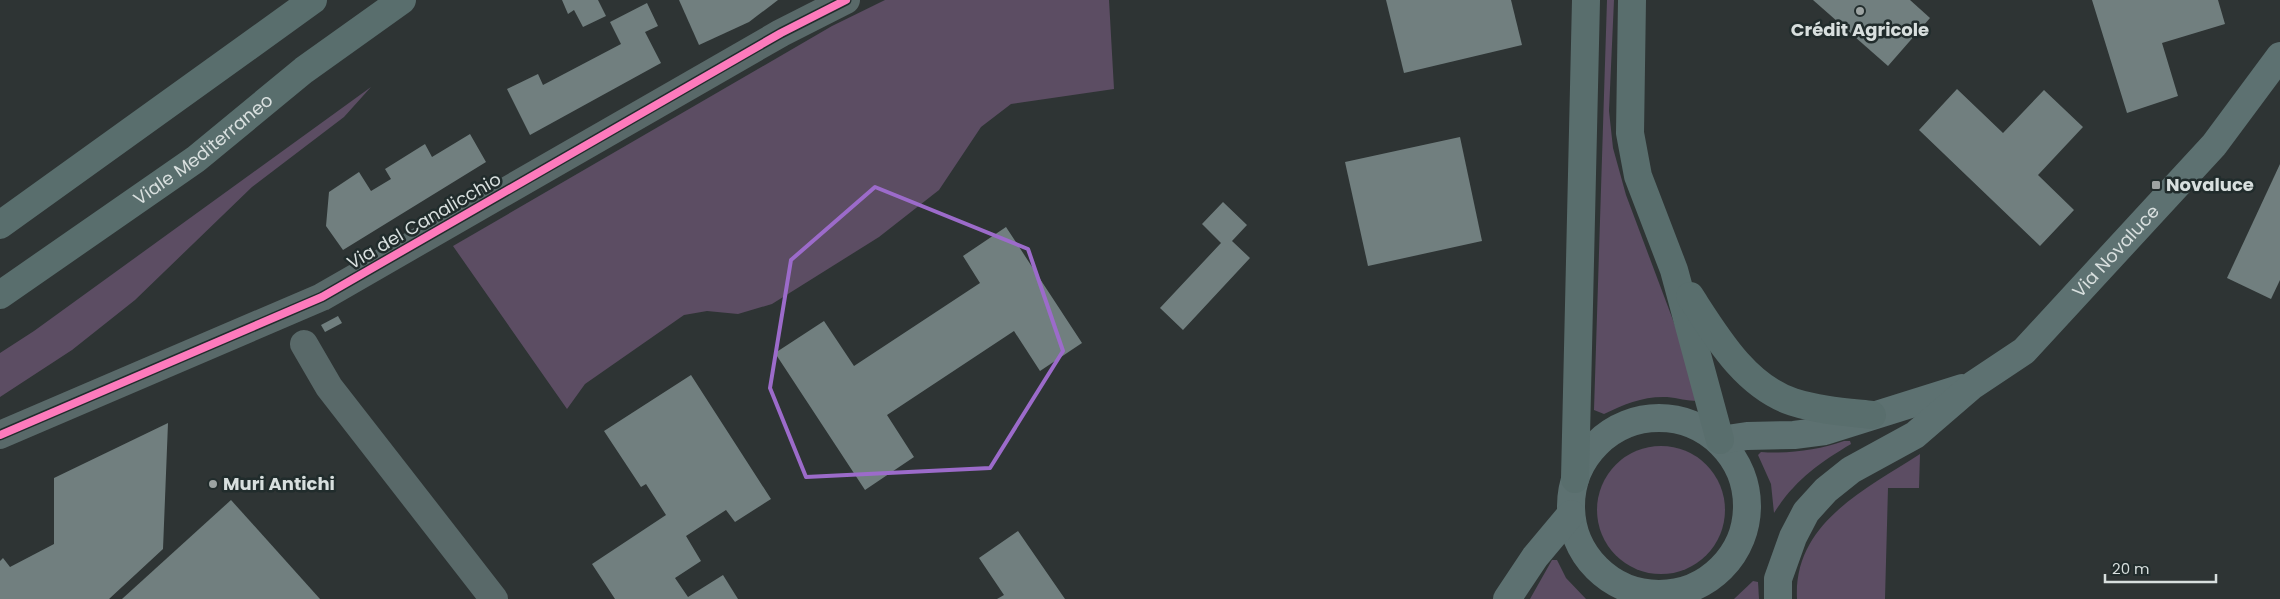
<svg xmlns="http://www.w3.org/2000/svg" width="2280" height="599" font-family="Poppins,sans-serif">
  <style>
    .green { fill: #5c4d63 }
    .building { fill: #717f7f }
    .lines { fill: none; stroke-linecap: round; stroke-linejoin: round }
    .minor { stroke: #596969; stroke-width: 28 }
    .major { stroke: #5d7171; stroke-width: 28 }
    .highway { stroke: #596e6d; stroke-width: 28 }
    .cycleway-casing { stroke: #212c2c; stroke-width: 11 }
    .cycleway { stroke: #fd7abc; stroke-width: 8 }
    .marked { fill: none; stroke: #9c6bca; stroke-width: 4; stroke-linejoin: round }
    .poi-dot { fill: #9ca3a2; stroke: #212c2c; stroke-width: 2 }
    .labels { text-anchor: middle; stroke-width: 5; stroke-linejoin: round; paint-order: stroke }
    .poi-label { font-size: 18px; font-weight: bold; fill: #d8dfde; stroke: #212c2c; text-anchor: start }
    .street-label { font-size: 18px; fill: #d8dfde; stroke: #212c2c }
  </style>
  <rect width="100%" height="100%" fill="#2e3434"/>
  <g class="green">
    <polygon points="885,0 1109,0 1114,89 1011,104 981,127 939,190 879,237 772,304 738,314 707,311 684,315 585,384 567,409 453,246 832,26"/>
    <path d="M1607,0H1614L1609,111L1613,148L1626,195L1700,392L1698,401C1687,401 1678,398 1667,397C1644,396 1624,404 1604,414L1594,410Z"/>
    <polygon points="371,87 344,117 252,187 135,300 72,350 0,397 0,353 34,331"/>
    <path d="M1844,441H1850L1851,444C1819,463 1794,481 1774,513L1771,484L1758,455L1761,452C1788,454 1819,450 1844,441Z"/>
    <circle cx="1661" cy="510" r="64"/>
    <path d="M1920,454L1919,488H1888L1885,599H1797C1793,523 1866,489 1920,454Z"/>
    <polygon points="1552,560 1557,560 1566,578 1586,599 1530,599"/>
    <polygon points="1753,581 1758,582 1759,599 1734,599"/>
  </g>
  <g class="building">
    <polygon points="562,0 598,0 606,16 583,27 574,10 568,14"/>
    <polygon points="679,0 778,0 749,22 699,45"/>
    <polygon points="1386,0 1511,0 1522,45 1404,73"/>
    <polygon points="1813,0 1910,0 1930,18 1888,66"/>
    <polygon points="2092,0 2218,0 2225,24 2162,43 2178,96 2127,113"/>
    <polygon points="647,3 658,26 645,32 661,63 530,135 507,89 538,74 543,85 621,44 610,22"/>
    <polygon points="1957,89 2003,133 2044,90 2083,127 2038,175 2074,210 2040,246 1919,130"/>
    <polygon points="470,134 486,162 343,250 326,226 329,192 359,172 371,191 391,179 385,169 425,144 432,157"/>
    <polygon points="1460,137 1482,241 1368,266 1345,162"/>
    <polygon points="2280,164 2280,280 2271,299 2227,278"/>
    <polygon points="1223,202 1247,225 1232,241 1250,258 1183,330 1160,308 1221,243 1202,224"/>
    <polygon points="1006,227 1082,343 1040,371 1014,331 887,415 914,457 865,490 775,353 824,321 854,366 980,283 963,256"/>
    <polygon points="338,316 342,323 325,332 321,325"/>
    <polygon points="691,375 771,499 735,522 726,510 686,536 701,561 675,578 688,597 723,575 738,599 615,599 592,564 666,515 646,484 641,487 604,431"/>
    <polygon points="168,423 163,549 109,599 0,599 0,561 3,558 10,567 54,544 54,478"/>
    <polygon points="231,500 320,599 122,599"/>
    <polygon points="1018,531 1065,599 997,599 1004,595 979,558"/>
  </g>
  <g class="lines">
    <g class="minor">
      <polyline points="304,344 329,387 494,599"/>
      <polyline points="0,435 322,297 781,33 846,0"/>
    </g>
    <g class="major">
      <circle cx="1659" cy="506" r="88"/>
      <polyline points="1720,440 1747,436 1794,435 1825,431 1962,388"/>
      <polyline points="1507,599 1535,557 1571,514"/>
      <path id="s1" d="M1778,599V579L1793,537L1806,512L1826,490L1851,470L1915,435L1973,385L2024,351L2214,145L2280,56"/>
    </g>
    <g class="highway">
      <polyline points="1632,0 1630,133 1638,176 1674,270 1720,440"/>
      <polyline points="0,225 313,0"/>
      <path id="s2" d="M0,295L196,159L304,70L402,0"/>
      <path d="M1690,296C1716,336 1745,386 1793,402C1818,410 1845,412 1872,415"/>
      <polyline points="1575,479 1586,0"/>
    </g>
    <defs>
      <polyline id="cycleway" points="0,435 322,297 781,33 846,0"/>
    </defs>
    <use href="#cycleway" class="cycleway-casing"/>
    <use href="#cycleway" class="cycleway"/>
  </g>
  <path class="marked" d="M875,187L1028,249L1063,351L990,468L806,477L770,388L791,260Z"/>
  <g class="poi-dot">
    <circle cx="1860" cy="11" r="5"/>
    <rect x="2151" y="180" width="10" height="10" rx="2.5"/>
    <circle cx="213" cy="484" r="5"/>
  </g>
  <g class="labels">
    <g class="poi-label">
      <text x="1860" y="36" text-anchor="middle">Crédit Agricole</text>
      <text x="2166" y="191">Novaluce</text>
      <text x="223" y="490">Muri Antichi</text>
    </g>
    <g class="street-label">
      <text dy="6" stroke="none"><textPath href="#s2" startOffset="250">Viale Mediterraneo</textPath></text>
      <text transform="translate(424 221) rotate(-30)" y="6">Via del Canalicchio</text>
      <text dy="6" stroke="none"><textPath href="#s1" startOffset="501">Via Novaluce</textPath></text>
    </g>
  </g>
  <path d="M2105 574v8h111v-8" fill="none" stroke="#d8dfde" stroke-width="2.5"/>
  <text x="2112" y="574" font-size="15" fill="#d8dfde" stroke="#212c2c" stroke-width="4" paint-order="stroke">20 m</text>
</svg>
